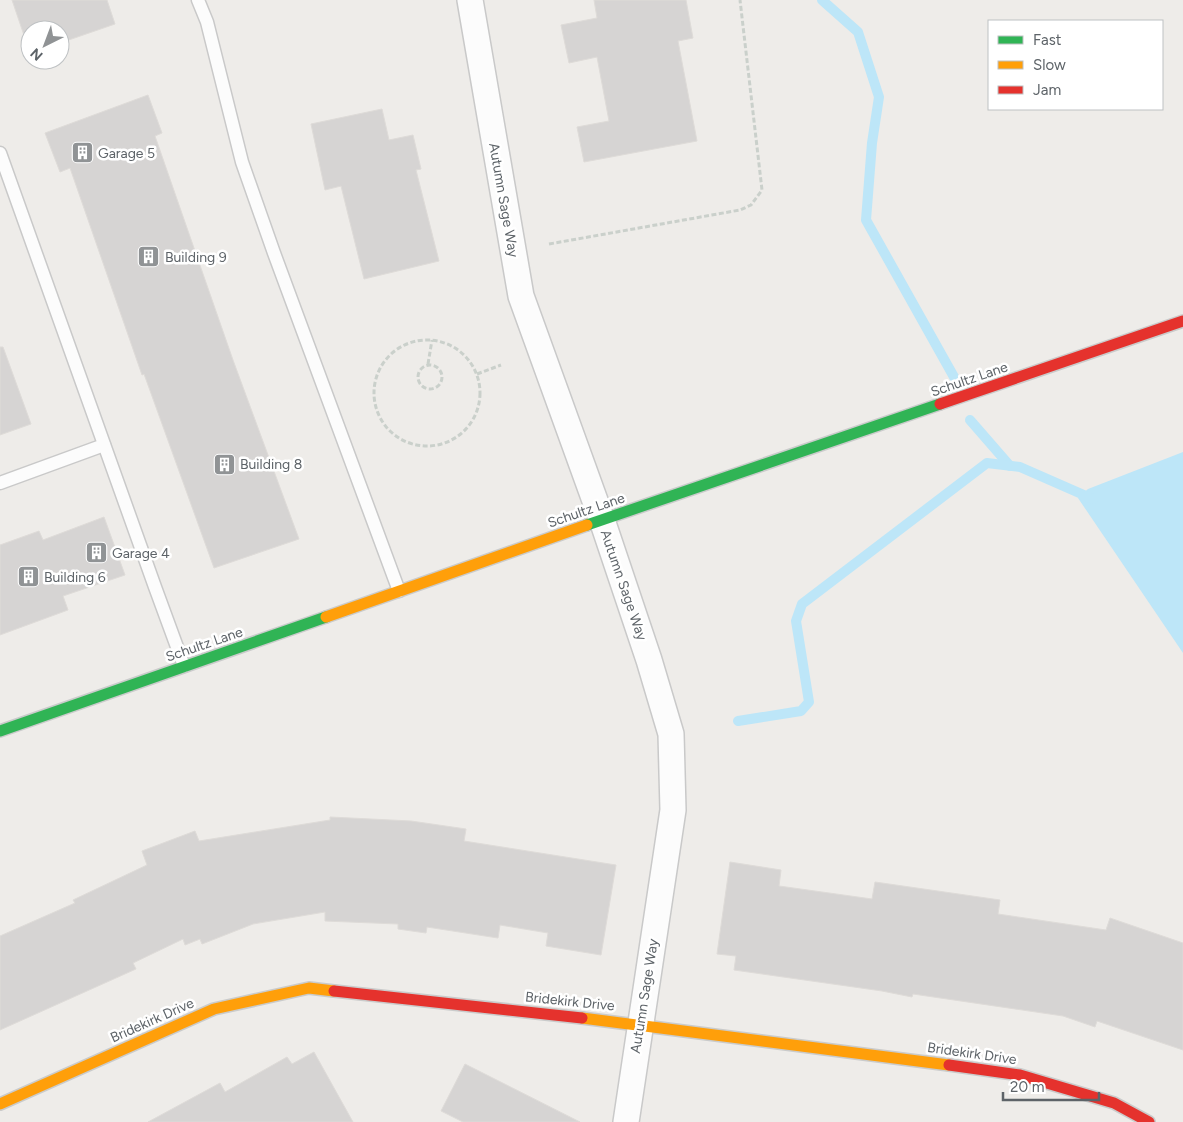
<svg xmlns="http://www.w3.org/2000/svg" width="1183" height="1122" font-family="Figtree,sans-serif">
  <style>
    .water { fill: #bde6f8 }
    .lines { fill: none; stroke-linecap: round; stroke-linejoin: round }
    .stream { stroke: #bde6f8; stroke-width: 10 }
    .building { fill: #d6d4d3; stroke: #dedbd8 }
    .lane-casing { stroke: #c9c9c9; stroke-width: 15 }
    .street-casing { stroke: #c9c9c9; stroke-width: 28 }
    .fast-casing { stroke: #cacbcb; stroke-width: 14 }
    .slow-casing { stroke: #cacbcb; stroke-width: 14 }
    .jam-casing { stroke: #cacbcb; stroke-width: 14 }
    .path { stroke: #cad0cb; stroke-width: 3; stroke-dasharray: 5 2.5; stroke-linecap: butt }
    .lane { stroke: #fcfcfc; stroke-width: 12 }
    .street { stroke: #fcfcfc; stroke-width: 25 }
    .fast { stroke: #30b455; stroke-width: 11 }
    .slow { stroke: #ff9f0a; stroke-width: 11 }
    .jam { stroke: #e5322d; stroke-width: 11 }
    .labels { text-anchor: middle; stroke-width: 5; stroke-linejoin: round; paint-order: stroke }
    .poi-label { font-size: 14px; fill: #5d6368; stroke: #fff; text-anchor: start }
    .street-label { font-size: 14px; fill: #5d6368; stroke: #fff }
  </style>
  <rect width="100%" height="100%" fill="#eeece9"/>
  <polygon class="water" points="1183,452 1183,653 1078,498 1088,489"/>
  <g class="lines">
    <g class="stream">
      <polyline points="822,0 858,32 879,97 872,143 866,220 954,377"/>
      <polyline points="970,420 1010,466"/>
      <polyline points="738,721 801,711 809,702 796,621 802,604 987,463 1020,467 1093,499"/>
    </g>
  </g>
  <g class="building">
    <polygon points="12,0 107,0 115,24 60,43 60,30 30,30 30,53"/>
    <polygon points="594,0 686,0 693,38 678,41 697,141 584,162 577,127 609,121 597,57 569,63 561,25 597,18"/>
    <polygon points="148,95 162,133 155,136 233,360 299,539 214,568 144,374 142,375 70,168 60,172 45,133"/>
    <polygon points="382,109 389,140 413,135 421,169 416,170 439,261 364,279 341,186 325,190 311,124"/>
    <polygon points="0,347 3,347 31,424 0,435"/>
    <polygon points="104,517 125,575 63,596 68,610 0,635 0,545 39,531 43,540"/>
    <polygon points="330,817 411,821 466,829 464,841 616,865 601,955 546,946 548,933 500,925 498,938 427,927 426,933 398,929 398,924 325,921 325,912 253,924 202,944 200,939 185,945 183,939 133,963 136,969 0,1030 0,936 75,903 73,900 147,865 142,851 195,831 199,841 330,820"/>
    <polygon points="730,862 781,870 779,886 872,899 875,882 1000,900 998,914 1106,930 1110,918 1183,943 1183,1050 1097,1021 1095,1027 1063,1016 913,994 912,997 882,991 734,970 736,956 717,954"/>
    <polygon points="314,1052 353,1122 148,1122 220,1083 225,1092 287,1057 292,1064"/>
    <polygon points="465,1064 580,1122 463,1122 441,1111"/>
  </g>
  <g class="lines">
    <defs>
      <g id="lane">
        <polyline points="198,0 207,22 242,162 274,253 399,591"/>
        <polyline points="0,153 155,587 184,666"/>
        <polyline points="0,483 104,445"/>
      </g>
      <polyline id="street" points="470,0 521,296 602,520 649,660 671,734 673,810 626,1122"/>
      <g id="fast">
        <polyline points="587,525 940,404"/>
        <polyline points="0,731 326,617"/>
      </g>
      <g id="slow">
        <polyline points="326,617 587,525"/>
        <polyline points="582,1018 949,1065"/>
        <polyline points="0,1104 214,1009 309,988 334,991"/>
      </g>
      <g id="jam">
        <polyline points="940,404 1183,321"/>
        <polyline points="334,991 582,1018"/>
        <polyline points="949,1065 1020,1075 1114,1103 1149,1122"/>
      </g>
    </defs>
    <use href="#lane" class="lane-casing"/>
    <use href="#street" class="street-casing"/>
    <use href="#fast" class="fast-casing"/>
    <use href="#slow" class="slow-casing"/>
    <use href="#jam" class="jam-casing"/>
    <g class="path">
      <polyline points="549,244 740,210 751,205 762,190 740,0"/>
      <circle cx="427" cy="393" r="53"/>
      <polyline points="428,364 432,340"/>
      <circle cx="430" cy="377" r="12"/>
      <polyline points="477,374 501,365"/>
    </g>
    <use href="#lane" class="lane"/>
    <use href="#street" class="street"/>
    <use href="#fast" class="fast"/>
    <use href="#slow" class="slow"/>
    <use href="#jam" class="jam"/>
  </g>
  <defs>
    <symbol id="building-square" viewBox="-11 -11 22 22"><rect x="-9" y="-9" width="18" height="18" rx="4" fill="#909395" stroke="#fff"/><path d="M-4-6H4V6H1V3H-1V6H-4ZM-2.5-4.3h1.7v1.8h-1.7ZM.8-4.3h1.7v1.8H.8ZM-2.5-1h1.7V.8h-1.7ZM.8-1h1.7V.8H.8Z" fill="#fff"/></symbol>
  </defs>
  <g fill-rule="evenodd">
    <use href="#building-square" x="70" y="140" width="25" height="25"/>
    <use href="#building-square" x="136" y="244" width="25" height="25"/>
    <use href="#building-square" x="212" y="452" width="25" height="25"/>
    <use href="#building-square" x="84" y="540" width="25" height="25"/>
    <use href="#building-square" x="16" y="564" width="25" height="25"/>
  </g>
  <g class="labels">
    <g class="poi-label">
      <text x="98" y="158">Garage 5</text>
      <text x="165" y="262">Building 9</text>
      <text x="240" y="469">Building 8</text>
      <text x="112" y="558">Garage 4</text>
      <text x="44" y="582">Building 6</text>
    </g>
    <g class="street-label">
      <text transform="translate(504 200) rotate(80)" y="5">Autumn Sage Way</text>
      <text transform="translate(969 379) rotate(-19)" y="5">Schultz Lane</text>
      <text transform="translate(586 510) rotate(-19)" y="5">Schultz Lane</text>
      <text transform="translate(624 585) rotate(71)" y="5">Autumn Sage Way</text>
      <text transform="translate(204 644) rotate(-19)" y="5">Schultz Lane</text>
      <text transform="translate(644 996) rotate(-81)" y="5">Autumn Sage Way</text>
      <text transform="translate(570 1001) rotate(6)" y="5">Bridekirk Drive</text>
      <text transform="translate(152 1020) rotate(-24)" y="5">Bridekirk Drive</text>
      <text transform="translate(972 1053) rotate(8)" y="5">Bridekirk Drive</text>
    </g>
  </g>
  <rect x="988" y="20" width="175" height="90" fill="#ffffff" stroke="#bec1c3"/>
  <rect x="998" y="36" width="25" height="8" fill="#30b455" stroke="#bec1c3"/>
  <text x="1033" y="45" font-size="15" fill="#5d6368">Fast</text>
  <rect x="998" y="61" width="25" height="8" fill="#ff9f0a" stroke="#bec1c3"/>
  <text x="1033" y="70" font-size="15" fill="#5d6368">Slow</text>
  <rect x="998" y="86" width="25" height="8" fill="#e5322d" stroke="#bec1c3"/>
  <text x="1033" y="95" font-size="15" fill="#5d6368">Jam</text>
  <g transform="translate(45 45) rotate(222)"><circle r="24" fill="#ffffff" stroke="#bec1c3"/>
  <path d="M0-4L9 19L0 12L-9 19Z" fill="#909395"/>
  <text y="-8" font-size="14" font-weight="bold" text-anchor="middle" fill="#5d6368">N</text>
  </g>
  <path d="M1003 1092v8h96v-8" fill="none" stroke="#5d6368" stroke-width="2.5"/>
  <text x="1010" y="1092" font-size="15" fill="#5d6368" stroke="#ffffff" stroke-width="4" paint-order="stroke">20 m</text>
</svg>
